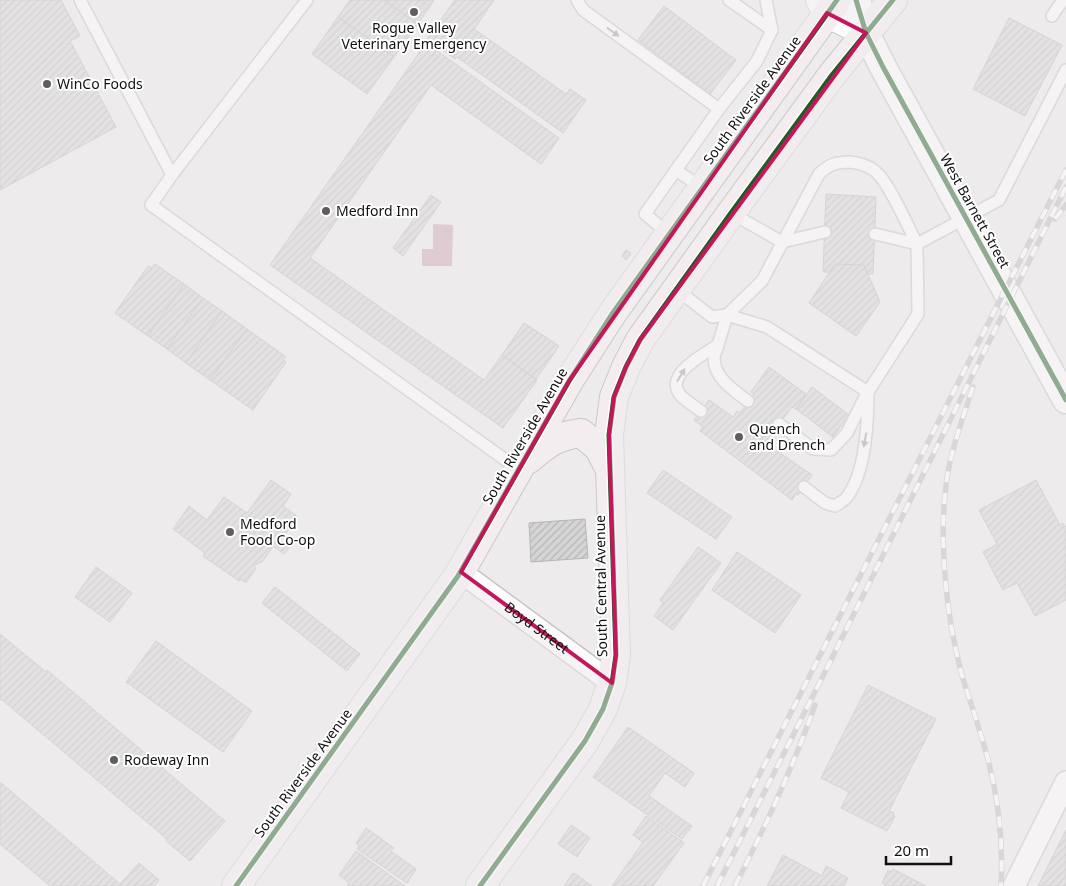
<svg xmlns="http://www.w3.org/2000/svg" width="1066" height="886" font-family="'Noto Sans',sans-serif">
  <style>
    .water { fill: #cca7b3 }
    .building { fill: url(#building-hatch); stroke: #b6b6b6 }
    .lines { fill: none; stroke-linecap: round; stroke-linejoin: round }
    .service-casing { stroke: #c5c3c4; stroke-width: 14 }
    .minor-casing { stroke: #c5c3c4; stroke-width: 24 }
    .tertiary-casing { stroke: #c5c3c4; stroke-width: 29 }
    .secondary-casing { stroke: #c5c3c4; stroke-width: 30 }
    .primary-casing { stroke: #c9c8c8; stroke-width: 30 }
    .service { stroke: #fcfcfc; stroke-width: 11 }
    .minor { stroke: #fcfcfc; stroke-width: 21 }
    .tertiary { stroke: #fcfcfc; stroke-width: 26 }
    .secondary { stroke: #fcfcfc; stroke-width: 28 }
    .primary { stroke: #f3edef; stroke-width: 28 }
    .rail-casing { stroke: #bebdbd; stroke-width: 5.5 }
    .rail { stroke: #fff; stroke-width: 4; stroke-dasharray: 11; stroke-linecap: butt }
    .cycleway-casing { stroke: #fff; stroke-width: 8 }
    .cycleway { stroke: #1b5e20; stroke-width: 5 }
    .oneway { fill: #9e9e9e }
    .marked { fill: none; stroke: #c2185b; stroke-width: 4; stroke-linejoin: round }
    .poi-dot { fill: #5f5d5e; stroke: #fff; stroke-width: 2 }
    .labels { text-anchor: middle; stroke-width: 4; stroke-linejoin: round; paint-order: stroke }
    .poi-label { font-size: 14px; fill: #121111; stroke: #fff; text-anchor: start }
    .street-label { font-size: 14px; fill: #121111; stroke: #fff }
  </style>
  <defs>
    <pattern id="building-hatch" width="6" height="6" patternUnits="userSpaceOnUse" patternTransform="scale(1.25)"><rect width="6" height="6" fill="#d5d5d5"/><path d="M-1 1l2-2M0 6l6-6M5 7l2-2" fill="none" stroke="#b6b6b6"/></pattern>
  </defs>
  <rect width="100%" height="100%" fill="#eeebec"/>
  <polygon class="water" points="433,224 453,225 452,266 422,266 422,249 433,249"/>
  <g class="building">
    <polygon points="0,0 61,0 80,36 70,41 116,127 0,190"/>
    <polygon points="350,0 384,0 418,24 394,57 338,17"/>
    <polygon points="384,0 434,0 418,24"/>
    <polygon points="455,0 494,0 474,29 566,94 570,89 586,100 563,133 457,57 455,59 427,39"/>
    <polygon points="664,6 736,60 710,94 638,40"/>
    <polygon points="338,17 394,57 367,94 312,54"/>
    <polygon points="1009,18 1062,45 1025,116 973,89"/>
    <polygon points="426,43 559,138 541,164 431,85 310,258 484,380 502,355 537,380 503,428 270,265"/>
    <polygon points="826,194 876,197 873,274 823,272"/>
    <polygon points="431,195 441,202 403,256 393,248"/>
    <polygon points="626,250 631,253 626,260 622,256"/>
    <polygon points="155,264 184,284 148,336 115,313 148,266 152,268"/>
    <polygon points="835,264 864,265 880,302 856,336 809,303"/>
    <polygon points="184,284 203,298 167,349 148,336"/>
    <polygon points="203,298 222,311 186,363 167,349"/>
    <polygon points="222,311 247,329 210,380 186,363"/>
    <polygon points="524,323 559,346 536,379 502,355"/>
    <polygon points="247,329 286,357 283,360 286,362 253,410 210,380"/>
    <polygon points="769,367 806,394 796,409 792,407 765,443 812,475 798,495 796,494 792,500 700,431 703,427 694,420 709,400 733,417 737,411 740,413 754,394 751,392"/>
    <polygon points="812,387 849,415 833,437 796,409"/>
    <polygon points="663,470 732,517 716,539 647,493"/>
    <polygon points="271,480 291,494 283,506 297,516 286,533 284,531 262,562 256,564 254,566 256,568 246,583 240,579 239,581 203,556 205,553 173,529 189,506 207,520 224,497 247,513"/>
    <polygon points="1036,480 1060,525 1063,523 1065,527 1066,526 1066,600 1035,616 1017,583 1003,590 983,552 997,544 979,510"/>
    <polygon points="585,519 588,558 531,562 529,523"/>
    <polygon points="278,540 289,548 284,554 273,546"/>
    <polygon points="698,547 721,563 673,630 654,616 663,603 660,600"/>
    <polygon points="737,552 801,595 775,633 712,590"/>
    <polygon points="96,567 132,593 110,622 75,597"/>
    <polygon points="275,587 360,654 347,671 262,603"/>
    <polygon points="0,634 46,672 47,670 225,821 190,861 166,841 167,839 1,699 0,700"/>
    <polygon points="156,641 252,711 223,752 126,682"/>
    <polygon points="868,685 936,719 889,811 894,813 893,815 895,816 887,831 841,808 849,792 821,778"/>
    <polygon points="628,727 694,773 685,787 665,773 649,796 692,826 682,839 593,777"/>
    <polygon points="0,782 120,884 139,863 159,880 154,886 50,886 0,844"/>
    <polygon points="646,816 684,843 653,886 612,886 643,842 633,835"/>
    <polygon points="571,825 590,838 577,857 558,844"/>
    <polygon points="366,828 394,848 391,851 416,869 407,883 357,849 359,846 356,843"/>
    <polygon points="1066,830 1066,886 1038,886"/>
    <polygon points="356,851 405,886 347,886 349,883 339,875"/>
    <polygon points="783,855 822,876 826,866 848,878 844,886 767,886"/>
    <polygon points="893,869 926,886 885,886 885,884 882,883 888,870 891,872"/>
    <polygon points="573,873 577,875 592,886 564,886"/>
  </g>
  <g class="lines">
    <defs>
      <g id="service">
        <polyline points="80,0 172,175"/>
        <polyline points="307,0 172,175 151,205 518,469"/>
        <polyline points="577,0 583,10 719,109"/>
        <polyline points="729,0 772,30"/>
        <polyline points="1052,16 1063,0"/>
        <polyline points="676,170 702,188"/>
        <polyline points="731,213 782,242 825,232"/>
        <polyline points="669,234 645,214 719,109 757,61 772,30 766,0"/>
        <polyline points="875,234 917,244"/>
        <polyline points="676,289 712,317 727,315 767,327 868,392 918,314 917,244 999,200 1066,70"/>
        <path d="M718,345C717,349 715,353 714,357C713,377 734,391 748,401"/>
        <path d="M701,411C695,407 688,402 682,397C661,376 704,354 718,345L727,315L762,281L819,174C829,164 837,162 850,162C859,163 867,165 875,171C889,182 908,227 917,244"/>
        <polyline points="779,424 813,449 831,450 847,433 866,395"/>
        <path d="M804,487L825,503L835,506C839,503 845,500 847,497C866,472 868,422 868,392"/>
      </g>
      <g id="minor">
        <path id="s1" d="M461,572L612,683"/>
        <polyline points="1014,886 1066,782"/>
      </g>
      <polyline id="tertiary" points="866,33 883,67 1066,400"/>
      <g id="secondary">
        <polyline points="820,0 827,13 866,33"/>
        <polyline points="856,0 866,33"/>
      </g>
      <g id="primary">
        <path d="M529,459C548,443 556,436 581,433L599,448L609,468"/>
        <polyline points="236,886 458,576 569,381 612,314 837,0"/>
        <polyline points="480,886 585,741 603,709 612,683 616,655 609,435 614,397 626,367 640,340 731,213 832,75 893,0"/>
      </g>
    </defs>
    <use href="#service" class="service-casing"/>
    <use href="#minor" class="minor-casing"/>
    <use href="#tertiary" class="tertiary-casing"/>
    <use href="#secondary" class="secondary-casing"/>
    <use href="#primary" class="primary-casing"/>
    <use href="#service" class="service"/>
    <use href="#minor" class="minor"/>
    <use href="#tertiary" class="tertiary"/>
    <use href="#secondary" class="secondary"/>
    <use href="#primary" class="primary"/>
    <defs>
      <g id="rail">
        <polyline points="1055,219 1066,205"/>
        <path d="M973,387C963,417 952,447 947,478C938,537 946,618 962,675C967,693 974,711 979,729C996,780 1004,832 1001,886"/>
        <polyline points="703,886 1066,170"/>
        <polyline points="717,886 828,666 1066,187"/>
        <path d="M735,886C765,827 793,768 815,705"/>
      </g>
    </defs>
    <use href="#rail" class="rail-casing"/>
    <use href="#rail" class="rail"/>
    <defs>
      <g id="cycleway">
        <polyline points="856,0 866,33 883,67 1066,400"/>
        <polyline points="236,886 458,576 569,381 612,314 837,0"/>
        <polyline points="480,886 585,741 603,709 612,683 616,655 609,435 614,397 626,367 640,340 731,213 832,75 893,0"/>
      </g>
    </defs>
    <use href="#cycleway" class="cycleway-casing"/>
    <use href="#cycleway" class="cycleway"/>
  </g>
  <defs><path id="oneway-solid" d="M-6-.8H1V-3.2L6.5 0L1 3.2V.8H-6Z" transform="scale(1.25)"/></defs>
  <g class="oneway">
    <use href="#oneway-solid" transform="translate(613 32) rotate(36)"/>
    <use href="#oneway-solid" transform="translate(681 375) rotate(-58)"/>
    <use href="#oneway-solid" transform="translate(865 440) rotate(100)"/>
  </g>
  <path d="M0 0H1066V886H0ZM827,13L866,33L640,340L626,367L614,397L609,435L616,655L612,683L461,572L569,381Z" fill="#eeebec" fill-opacity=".55" fill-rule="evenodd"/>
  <path class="marked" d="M827,13L866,33L640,340L626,367L614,397L609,435L616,655L612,683L461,572L569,381Z"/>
  <g class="poi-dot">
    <circle cx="414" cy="12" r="5"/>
    <circle cx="47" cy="84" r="5"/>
    <circle cx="326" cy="211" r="5"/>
    <circle cx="739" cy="437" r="5"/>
    <circle cx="230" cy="532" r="5"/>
    <circle cx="114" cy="760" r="5"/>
  </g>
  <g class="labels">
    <g class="poi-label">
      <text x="414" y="33" text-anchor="middle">Rogue Valley<tspan x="414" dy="16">Veterinary Emergency</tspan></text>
      <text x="57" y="89">WinCo Foods</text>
      <text x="336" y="216">Medford Inn</text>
      <text x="749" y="434">Quench<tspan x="749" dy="16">and Drench</tspan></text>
      <text x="240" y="529">Medford<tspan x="240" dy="16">Food Co-op</tspan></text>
      <text x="124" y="765">Rodeway Inn</text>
    </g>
    <g class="street-label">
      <text transform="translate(752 100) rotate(-54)" y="5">South Riverside Avenue</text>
      <text transform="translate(975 211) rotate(61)" y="5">West Barnett Street</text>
      <text transform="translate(525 436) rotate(-60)" y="5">South Riverside Avenue</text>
      <text transform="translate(601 586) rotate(-91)" y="5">South Central Avenue</text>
      <text dy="5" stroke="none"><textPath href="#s1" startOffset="94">Boyd Street</textPath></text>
      <text transform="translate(303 773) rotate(-54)" y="5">South Riverside Avenue</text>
    </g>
  </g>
  <path d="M886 856v8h65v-8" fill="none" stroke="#121111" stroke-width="2.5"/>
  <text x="894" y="856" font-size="15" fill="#121111" stroke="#ffffff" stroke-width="4" paint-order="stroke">20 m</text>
</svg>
